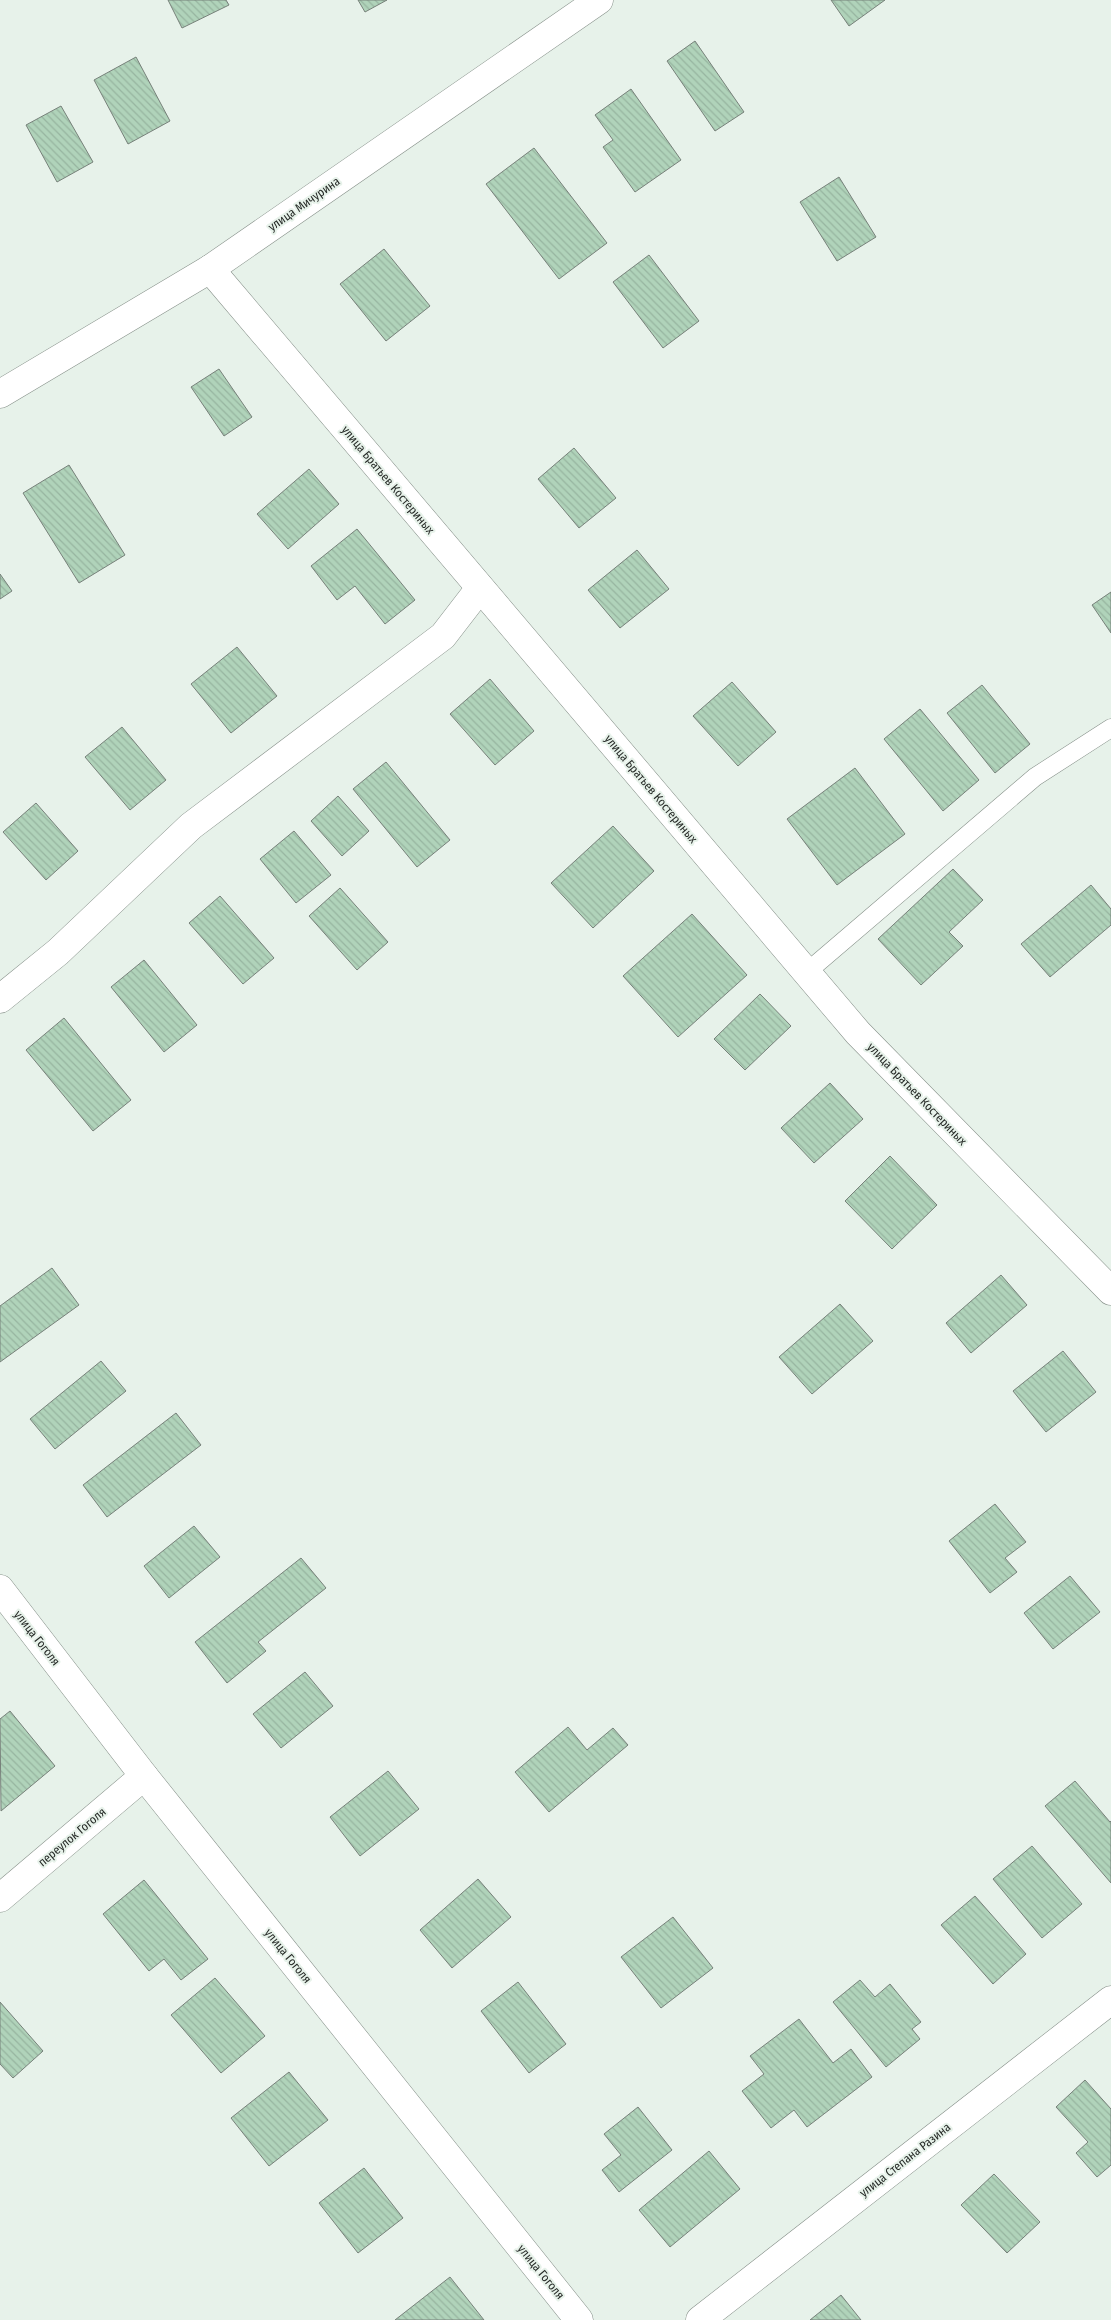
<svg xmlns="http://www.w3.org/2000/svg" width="1111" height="2320" font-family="'Fira Sans Condensed',sans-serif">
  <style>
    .building { fill: url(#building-back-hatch); stroke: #77817a }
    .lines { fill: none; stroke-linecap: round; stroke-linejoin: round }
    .service-casing { stroke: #858f88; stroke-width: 19 }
    .minor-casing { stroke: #858f88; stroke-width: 29 }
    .service { stroke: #fff; stroke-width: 18 }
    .minor { stroke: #fff; stroke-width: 28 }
    .labels { text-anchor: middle; stroke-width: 4; stroke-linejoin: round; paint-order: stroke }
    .street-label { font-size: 12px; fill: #262a27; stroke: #e7f2ea }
  </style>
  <defs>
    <pattern id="building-back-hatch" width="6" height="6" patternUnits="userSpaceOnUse" patternTransform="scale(1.25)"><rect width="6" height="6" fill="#b0d3ba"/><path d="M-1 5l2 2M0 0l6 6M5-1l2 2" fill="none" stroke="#97b5a0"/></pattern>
  </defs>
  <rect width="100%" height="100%" fill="#e7f2ea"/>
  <g class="building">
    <polygon points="168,0 226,0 229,5 182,28"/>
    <polygon points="358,0 387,0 365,12"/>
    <polygon points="831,0 885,0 849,26"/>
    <polygon points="695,41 744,112 715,131 667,61"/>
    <polygon points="136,57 170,121 128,144 94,80"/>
    <polygon points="631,89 681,160 635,192 603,147 613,140 595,115"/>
    <polygon points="61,106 93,162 57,182 26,125"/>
    <polygon points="534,148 607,243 559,279 486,184"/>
    <polygon points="839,177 876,237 837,261 800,202"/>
    <polygon points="384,249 430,306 386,341 340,284"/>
    <polygon points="649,255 699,321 663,348 613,282"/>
    <polygon points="219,369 252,417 224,436 191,387"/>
    <polygon points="574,448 616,498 579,528 538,479"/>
    <polygon points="69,465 125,555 79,583 23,493"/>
    <polygon points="309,469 339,504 288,549 257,514"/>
    <polygon points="357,529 415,600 385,624 355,586 337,600 311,566"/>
    <polygon points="637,550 669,589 620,628 588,590"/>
    <polygon points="0,574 12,591 0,599"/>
    <polygon points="1111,592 1111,633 1092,605"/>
    <polygon points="237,647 277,696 231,733 191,684"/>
    <polygon points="490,679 534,731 495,765 450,714"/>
    <polygon points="732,682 776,732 738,766 693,716"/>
    <polygon points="982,685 1030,744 995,773 947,713"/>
    <polygon points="920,709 979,780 943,811 884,739"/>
    <polygon points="122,727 166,780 130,810 85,757"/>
    <polygon points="386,762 450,840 417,867 353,789"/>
    <polygon points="855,768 905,834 837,885 787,819"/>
    <polygon points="338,796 369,831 342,856 311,821"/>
    <polygon points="36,803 78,851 46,880 3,832"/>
    <polygon points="613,826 654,871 593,928 551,883"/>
    <polygon points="294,831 331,875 296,903 260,859"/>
    <polygon points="953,869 983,900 949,932 963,946 921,985 878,939"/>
    <polygon points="1091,885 1111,909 1111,925 1050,977 1021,944"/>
    <polygon points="340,888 388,942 357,970 309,916"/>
    <polygon points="220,896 274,958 243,984 189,923"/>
    <polygon points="692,914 747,975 678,1037 623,976"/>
    <polygon points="144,960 197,1025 164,1052 111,987"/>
    <polygon points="760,994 791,1026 745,1070 714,1039"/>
    <polygon points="64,1018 131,1100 93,1131 26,1050"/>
    <polygon points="830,1083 863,1119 814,1163 781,1128"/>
    <polygon points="890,1156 937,1205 892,1249 845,1201"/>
    <polygon points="52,1268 79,1305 0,1362 0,1306"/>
    <polygon points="1001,1275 1027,1305 971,1353 946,1323"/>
    <polygon points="840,1304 873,1341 812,1394 779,1357"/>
    <polygon points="1063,1351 1096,1392 1046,1432 1013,1391"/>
    <polygon points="101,1361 126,1391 55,1449 30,1419"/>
    <polygon points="176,1413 201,1445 107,1517 83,1485"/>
    <polygon points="995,1504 1026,1542 1005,1558 1017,1572 990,1593 949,1541"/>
    <polygon points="194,1526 220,1557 169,1598 144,1566"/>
    <polygon points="301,1558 326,1588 258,1642 266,1651 227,1683 195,1642"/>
    <polygon points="1070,1576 1100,1612 1053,1649 1024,1613"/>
    <polygon points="305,1672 333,1706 281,1748 253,1714"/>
    <polygon points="10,1711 55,1766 1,1811 0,1719"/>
    <polygon points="568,1727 587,1750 613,1728 628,1745 549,1812 515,1772"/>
    <polygon points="388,1771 419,1809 360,1856 330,1817"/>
    <polygon points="1075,1781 1110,1822 1111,1821 1111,1883 1045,1806"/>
    <polygon points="1032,1846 1082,1904 1042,1938 993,1879"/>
    <polygon points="478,1879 511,1917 452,1968 420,1930"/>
    <polygon points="144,1880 208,1959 181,1980 164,1959 149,1971 103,1914"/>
    <polygon points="975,1896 1026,1954 993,1984 941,1925"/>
    <polygon points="673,1917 713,1968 661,2008 621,1957"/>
    <polygon points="215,1978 265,2036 221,2073 171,2015"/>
    <polygon points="860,1980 875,1997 890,1984 921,2022 912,2029 920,2039 886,2067 833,2002"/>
    <polygon points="518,1982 566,2044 529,2073 481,2011"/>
    <polygon points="0,2002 43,2051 13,2078 0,2064"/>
    <polygon points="799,2019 833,2063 851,2049 872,2077 807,2127 794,2110 771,2128 742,2091 764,2074 750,2056"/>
    <polygon points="289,2072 328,2120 269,2166 231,2118"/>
    <polygon points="1085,2080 1111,2109 1111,2165 1097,2177 1076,2153 1088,2142 1056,2107"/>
    <polygon points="638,2107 672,2150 619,2192 602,2170 621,2155 604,2134"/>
    <polygon points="709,2151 740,2189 670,2247 639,2210"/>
    <polygon points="364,2168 403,2218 358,2253 319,2203"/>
    <polygon points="994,2174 1040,2222 1007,2253 961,2205"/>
    <polygon points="450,2277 484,2320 395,2320"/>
    <polygon points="841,2295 861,2320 810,2320"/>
  </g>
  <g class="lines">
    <defs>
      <polyline id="service" points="807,972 1035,777 1111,728"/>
      <g id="minor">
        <polyline points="210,269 858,1033 1111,1291"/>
        <polyline points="0,394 210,269 599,0"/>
        <polyline points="0,999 58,952 191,826 443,636 480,588"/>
        <polyline points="0,1589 144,1776 579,2320"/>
        <polyline points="0,1898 144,1776"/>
        <polyline points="700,2320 1111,2000"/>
      </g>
    </defs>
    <use href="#service" class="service-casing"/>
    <use href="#minor" class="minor-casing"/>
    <use href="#service" class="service"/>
    <use href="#minor" class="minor"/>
  </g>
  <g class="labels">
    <g class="street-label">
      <text transform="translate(304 204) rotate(-35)" y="4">улица Мичурина</text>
      <text transform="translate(388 480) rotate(50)" y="4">улица Братьев Костериных</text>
      <text transform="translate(651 789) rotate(50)" y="4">улица Братьев Костериных</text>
      <text transform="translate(917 1094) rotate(46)" y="4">улица Братьев Костериных</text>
      <text transform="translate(37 1638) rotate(52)" y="4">улица Гоголя</text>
      <text transform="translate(72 1837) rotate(-40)" y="4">переулок Гоголя</text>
      <text transform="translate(288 1956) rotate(51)" y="4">улица Гоголя</text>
      <text transform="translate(905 2160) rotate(-38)" y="4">улица Степана Разина</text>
      <text transform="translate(541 2272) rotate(51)" y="4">улица Гоголя</text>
    </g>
  </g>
</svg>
